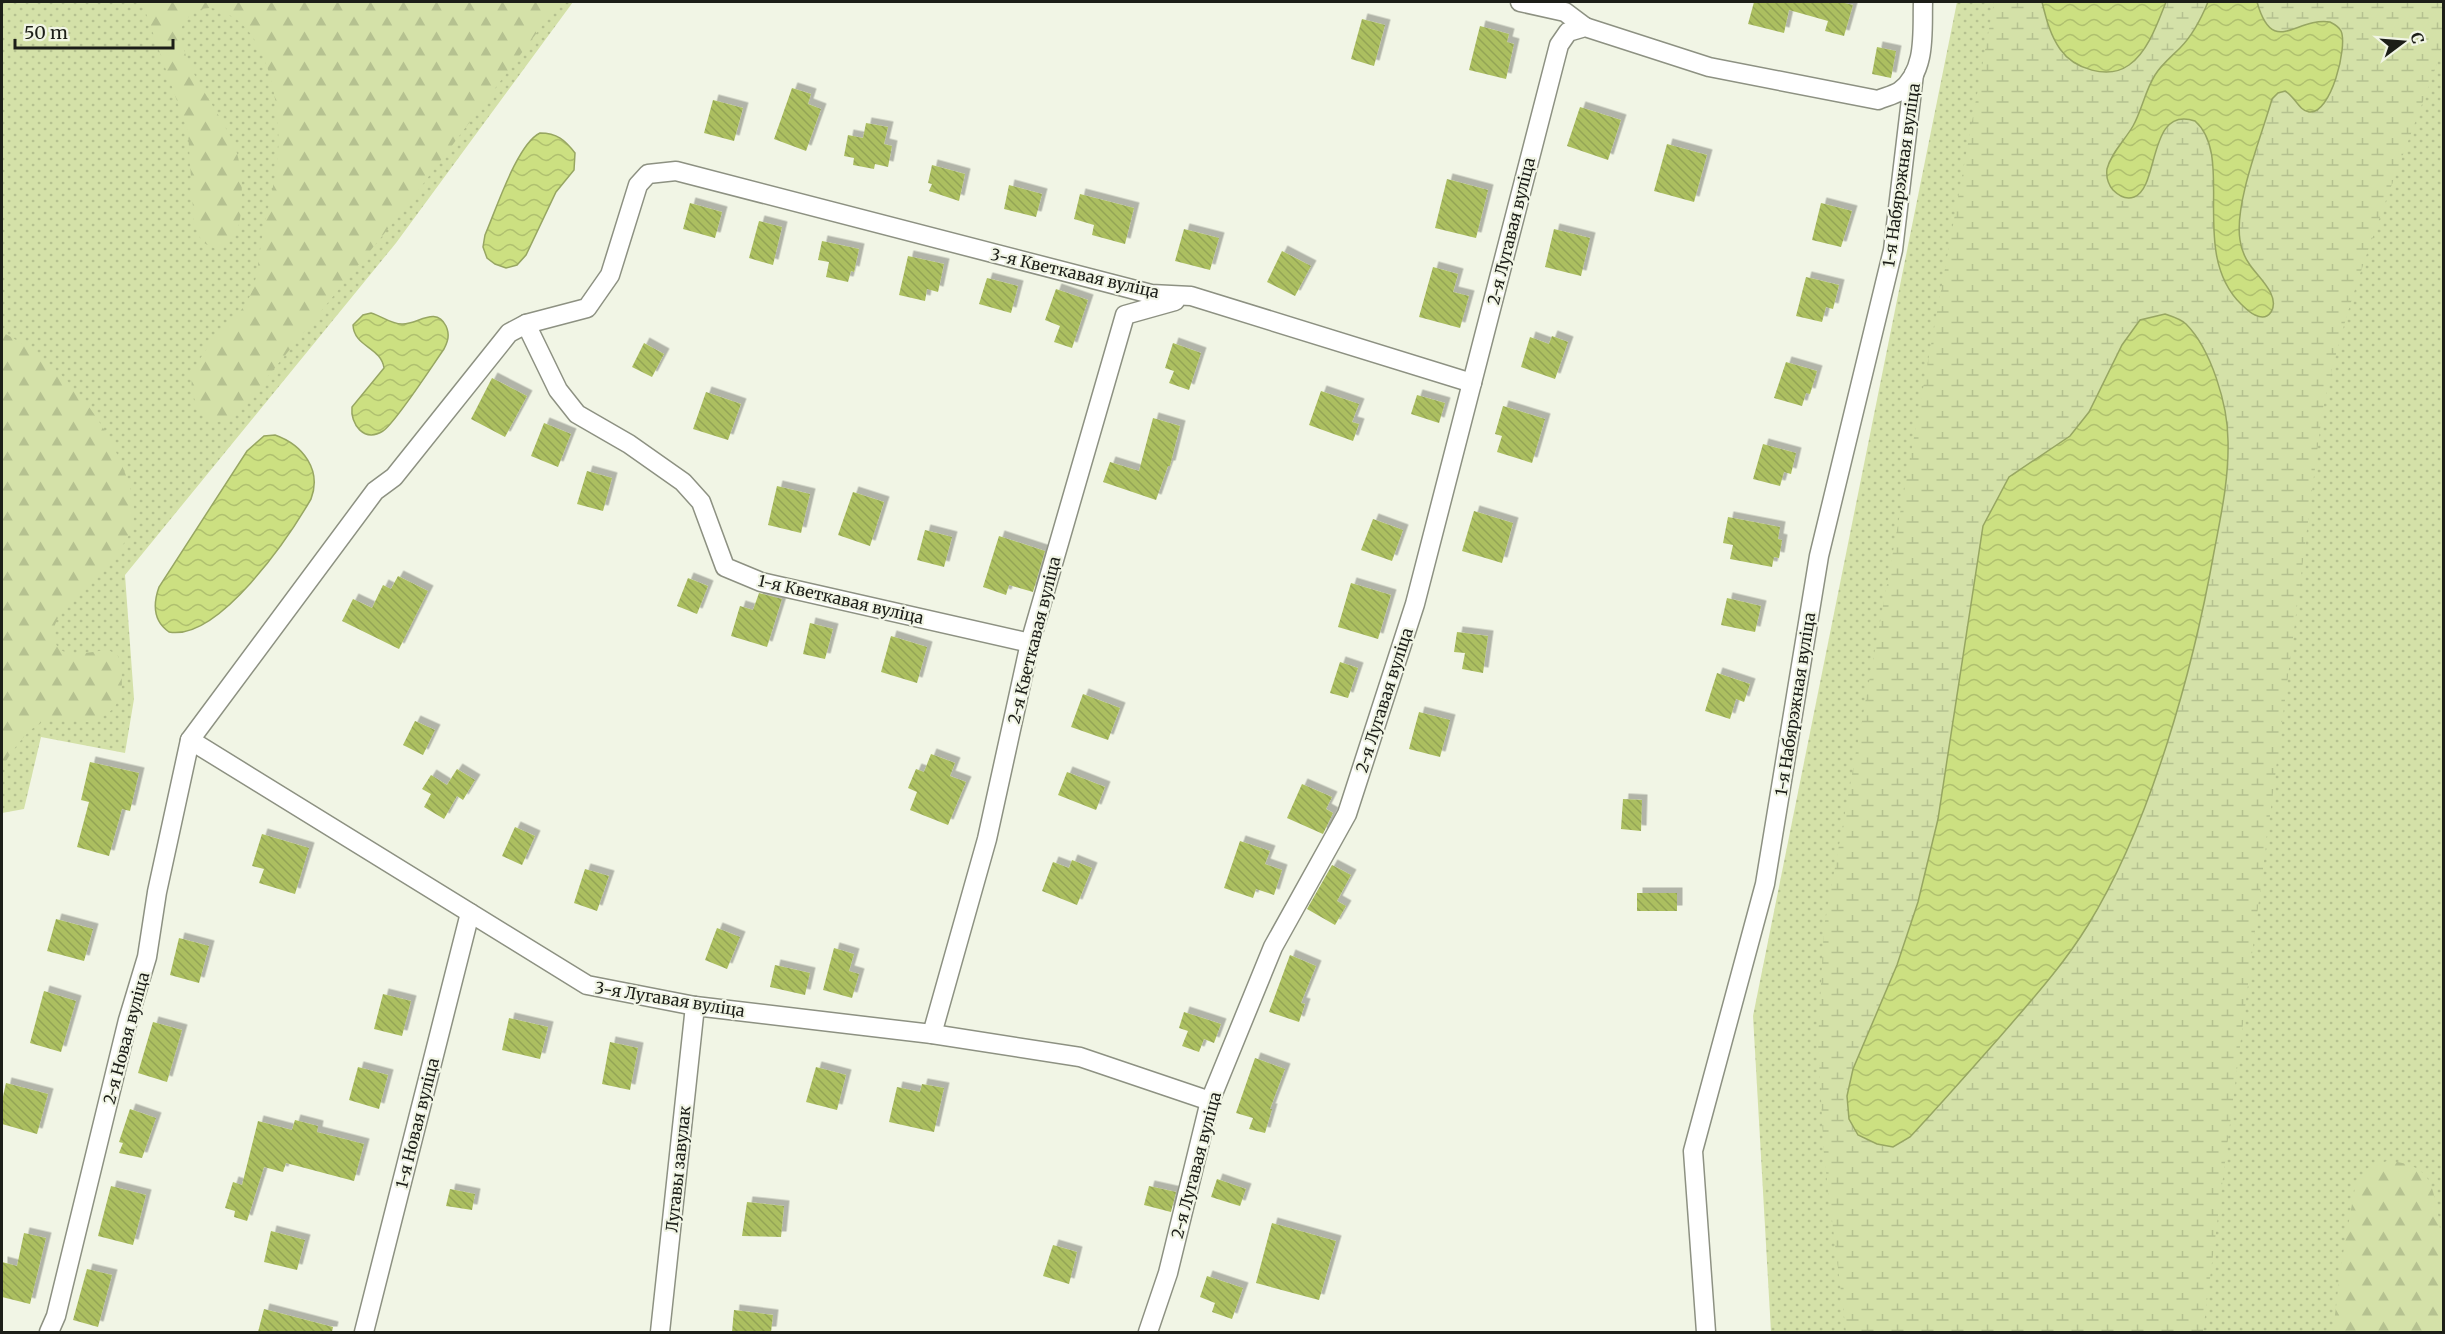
<svg xmlns="http://www.w3.org/2000/svg" width="2445" height="1334" font-family="Merriweather,serif">
  <style>
    .grass { fill: url(#grass-dots) }
    .forest { fill: url(#forest-firs) }
    .wetland { fill: url(#wetland-marsh) }
    .water { fill: url(#water-waves); stroke: #97a662; stroke-width: 1.5 }
    .building { fill: url(#building-back-hatch); filter: url(#shadow) }
    .lines { fill: none; stroke-linecap: round; stroke-linejoin: round }
    .street-casing { stroke: #8d9182; stroke-width: 21 }
    .street { stroke: #fff; stroke-width: 18 }
    .labels { text-anchor: middle; stroke-width: 4.5; stroke-linejoin: round; paint-order: stroke }
    .street-label { font-size: 16px; fill: #1c1e18; stroke: #f1f5e5 }
  </style>
  <defs>
    <pattern id="grass-dots" width="8" height="8" patternUnits="userSpaceOnUse" patternTransform="scale(1.5)"><rect width="8" height="8" fill="#d4e1a8"/><path d="M2 2h.1M6 6h.1" fill="none" stroke="#b5c190" stroke-width="1.8" stroke-linecap="round"/></pattern>
    <pattern id="forest-firs" width="22" height="20" patternUnits="userSpaceOnUse" patternTransform="scale(1.5)"><rect width="22" height="20" fill="#d4e1a8"/><path d="M5 1l3.5 6h-7zM16 11l3.5 6h-7z" fill="#b5c190"/></pattern>
    <pattern id="wetland-marsh" width="20" height="14" patternUnits="userSpaceOnUse" patternTransform="scale(1.5)"><rect width="20" height="14" fill="#d4e1a8"/><path d="M1 5h8M5 5V1M11 12h8M15 12V8" fill="none" stroke="#b5c190"/></pattern>
    <pattern id="water-waves" width="16" height="10" patternUnits="userSpaceOnUse" patternTransform="scale(1.5)"><rect width="16" height="10" fill="#cce081"/><path d="M0 5q4-4 8 0t8 0" fill="none" stroke="#afc06f"/></pattern>
    <pattern id="building-back-hatch" width="6" height="6" patternUnits="userSpaceOnUse" patternTransform="scale(1.5)"><rect width="6" height="6" fill="#acbf61"/><path d="M-1 5l2 2M0 0l6 6M5-1l2 2" fill="none" stroke="#93a454"/></pattern>
    <filter id="shadow"><feDropShadow dx="5.5" dy="-5.5" stdDeviation="0" flood-color="#0004"/></filter>
  </defs>
  <rect width="100%" height="100%" fill="#f1f5e5"/>
  <g class="grass">
    <polygon points="2,2 573,2 396,243 125,575 134,699 125,753 41,737 24,809 2,813"/>
    <polygon points="1957,2 2443,2 2443,1332 1771,1332 1753,1016"/>
  </g>
  <g class="forest">
    <path d="M142,2H560L405,208L248,401L234,416L218,422C202,415 189,399 192,379C198,348 230,329 246,303C259,283 258,255 263,233C268,206 276,181 278,153C281,113 271,45 236,19C230,15 218,9 211,8C195,7 178,22 181,39C189,76 216,106 232,140C242,161 243,187 241,211C239,230 235,242 216,249L202,242L194,224L188,132Z"/>
    <path d="M2,332C61,362 107,419 128,481C133,496 137,514 131,530C120,563 48,604 54,638C59,664 92,650 109,650L118,656C124,680 126,704 102,717C97,720 94,722 89,722C75,723 61,716 47,720C27,727 13,751 2,767Z"/>
    <path d="M2387,1161C2401,1162 2414,1164 2425,1175C2445,1199 2444,1298 2443,1332H2333L2341,1265L2356,1182L2368,1168Z"/>
  </g>
  <path class="wetland" d="M1994,2H2443V42L2438,61C2396,177 2346,293 2322,414L2203,1332H1846L1824,1156L1818,1041L1824,927Z"/>
  <g class="water">
    <path d="M2042,2H2166C2158,22 2148,52 2129,65C2108,80 2074,69 2060,49C2050,35 2046,18 2042,2Z"/>
    <path d="M2208,2H2257C2273,58 2295,17 2330,22C2334,24 2339,27 2341,31C2348,46 2331,115 2309,112C2299,111 2294,95 2285,91L2278,93L2272,99C2262,135 2234,203 2240,240C2241,248 2245,258 2250,265C2258,277 2281,296 2271,312C2267,318 2261,318 2255,315C2250,313 2245,308 2241,304C2188,252 2236,157 2195,121C2147,105 2160,188 2134,197C2126,200 2119,196 2113,190C2108,184 2106,177 2107,169C2111,153 2125,140 2133,126C2142,110 2145,91 2155,75C2161,65 2171,57 2180,48C2193,35 2201,19 2208,2Z"/>
    <path d="M540,133C557,133 565,140 575,153L574,170L556,192L526,255L517,265L506,268L495,264L487,258L483,247L485,235C496,210 517,144 540,133Z"/>
    <path d="M371,313C382,316 392,325 403,324C418,324 436,306 446,326C450,335 448,341 444,349C432,366 396,422 383,431C364,443 350,424 352,407L384,368C381,347 354,347 353,325L363,315Z"/>
    <path d="M2165,314C2171,316 2181,319 2186,324C2211,349 2228,405 2228,441C2229,479 2221,515 2214,552C2193,670 2151,823 2088,925C2063,966 2029,1003 1998,1039C1969,1072 1940,1105 1910,1137L1893,1147L1877,1144L1858,1135L1849,1119L1847,1096L1853,1069L1897,965L1918,902L1938,819L1983,526L2009,477L2070,436L2089,412L2122,345L2140,320Z"/>
    <path d="M275,435C303,445 322,470 311,499C289,537 219,641 169,632C153,621 153,604 159,587L247,451L264,436Z"/>
  </g>
  <g class="building">
    <polygon points="1754,2 1840,2 1853,5 1844,36 1825,31 1828,21 1789,10 1784,33 1748,24"/>
    <polygon points="1362,19 1385,25 1374,66 1351,59"/>
    <polygon points="1480,26 1509,34 1507,42 1514,44 1506,79 1469,70"/>
    <polygon points="1877,47 1896,51 1891,78 1872,74"/>
    <polygon points="792,88 811,94 808,104 821,109 806,151 774,139"/>
    <polygon points="713,100 743,108 734,141 704,133"/>
    <polygon points="1580,107 1621,120 1608,160 1567,146"/>
    <polygon points="866,123 888,127 884,144 892,146 888,167 875,164 874,169 853,165 854,158 844,156 848,135 863,138"/>
    <polygon points="1667,144 1707,155 1694,202 1654,191"/>
    <polygon points="932,165 965,174 959,201 929,191 932,184 928,183"/>
    <polygon points="1447,179 1488,190 1476,238 1435,228"/>
    <polygon points="1009,185 1042,194 1036,217 1004,209"/>
    <polygon points="1080,194 1134,208 1125,244 1092,235 1094,225 1074,219"/>
    <polygon points="690,203 722,212 715,238 683,229"/>
    <polygon points="1821,203 1852,211 1841,247 1812,240"/>
    <polygon points="759,221 782,227 773,265 749,258"/>
    <polygon points="1184,229 1219,238 1210,270 1175,261"/>
    <polygon points="1554,229 1590,238 1581,276 1545,267"/>
    <polygon points="822,241 859,249 854,272 851,271 848,282 826,277 829,262 818,260"/>
    <polygon points="1282,251 1311,266 1295,296 1267,282"/>
    <polygon points="908,256 944,264 938,292 927,289 925,301 899,295"/>
    <polygon points="1433,267 1458,274 1453,292 1469,296 1460,328 1419,317"/>
    <polygon points="1806,277 1839,285 1833,309 1826,307 1822,322 1796,316"/>
    <polygon points="987,278 1018,286 1011,313 979,304"/>
    <polygon points="1056,289 1088,300 1072,348 1054,342 1060,326 1045,320"/>
    <polygon points="1552,336 1568,342 1555,379 1521,367 1530,337 1549,344"/>
    <polygon points="644,343 664,354 652,377 632,367"/>
    <polygon points="1173,343 1201,353 1189,390 1169,383 1174,371 1165,368"/>
    <polygon points="1786,362 1817,371 1810,394 1806,393 1802,406 1774,398"/>
    <polygon points="492,378 527,396 505,437 471,419"/>
    <polygon points="1321,391 1359,404 1352,422 1359,424 1353,441 1309,425"/>
    <polygon points="706,392 741,404 728,440 693,429"/>
    <polygon points="1417,395 1445,403 1439,423 1411,414"/>
    <polygon points="1503,406 1545,419 1532,463 1497,452 1502,436 1495,434"/>
    <polygon points="1153,418 1180,426 1170,466 1168,466 1156,500 1103,482 1110,462 1139,471"/>
    <polygon points="544,423 571,434 558,467 531,456"/>
    <polygon points="1763,444 1796,453 1791,474 1784,472 1780,486 1753,479"/>
    <polygon points="587,471 612,478 603,511 577,504"/>
    <polygon points="777,486 810,494 801,533 768,525"/>
    <polygon points="853,492 884,502 870,546 838,535"/>
    <polygon points="1474,511 1513,523 1502,563 1462,551"/>
    <polygon points="1728,517 1780,527 1778,539 1782,540 1779,558 1774,557 1772,567 1730,559 1733,545 1723,543"/>
    <polygon points="1373,519 1403,530 1392,561 1361,550"/>
    <polygon points="925,530 952,537 944,567 917,560"/>
    <polygon points="999,536 1045,551 1033,592 1009,585 1006,595 983,587"/>
    <polygon points="398,576 428,591 399,649 342,621 353,599 372,608 383,585 391,589"/>
    <polygon points="688,578 708,586 697,614 677,606"/>
    <polygon points="1351,583 1391,595 1378,639 1338,627"/>
    <polygon points="759,593 782,599 767,647 731,636 740,606 753,610"/>
    <polygon points="1727,598 1761,606 1755,632 1721,625"/>
    <polygon points="810,623 833,629 825,659 803,654"/>
    <polygon points="1457,632 1488,636 1483,673 1462,669 1465,653 1454,652"/>
    <polygon points="891,636 927,647 917,683 881,672"/>
    <polygon points="1340,662 1358,668 1348,698 1330,693"/>
    <polygon points="1717,673 1750,684 1744,702 1736,699 1730,719 1705,711"/>
    <polygon points="1083,694 1120,708 1108,740 1071,727"/>
    <polygon points="1419,712 1450,720 1440,757 1409,749"/>
    <polygon points="415,721 435,730 423,755 403,745"/>
    <polygon points="931,754 955,763 950,776 966,782 948,825 910,810 917,792 908,788 916,769 924,772"/>
    <polygon points="90,762 139,773 130,811 122,809 109,856 77,847 89,802 81,800"/>
    <polygon points="457,769 475,780 463,800 457,796 444,819 424,807 431,794 422,789 431,775 447,785"/>
    <polygon points="1067,772 1105,787 1096,810 1058,795"/>
    <polygon points="1302,784 1332,797 1326,809 1333,813 1323,834 1287,818"/>
    <polygon points="1623,799 1642,800 1641,831 1621,829"/>
    <polygon points="515,827 535,836 522,865 502,856"/>
    <polygon points="262,834 309,848 295,894 259,883 264,869 252,866"/>
    <polygon points="1240,841 1270,851 1265,864 1282,870 1274,895 1256,889 1253,898 1224,888"/>
    <polygon points="1072,860 1092,868 1077,905 1042,891 1053,862 1069,868"/>
    <polygon points="1332,865 1351,875 1337,901 1346,906 1335,925 1307,909"/>
    <polygon points="585,869 609,876 597,911 574,903"/>
    <rect x="1637" y="893" width="40" height="18"/>
    <polygon points="56,919 93,929 84,961 47,951"/>
    <polygon points="717,928 740,937 727,969 705,960"/>
    <polygon points="179,938 209,946 199,983 170,975"/>
    <polygon points="834,948 854,954 849,971 859,974 852,998 823,990"/>
    <polygon points="1290,955 1316,966 1301,1003 1305,1004 1299,1022 1269,1012"/>
    <polygon points="775,965 810,973 805,995 770,987"/>
    <polygon points="44,991 76,1001 61,1052 30,1043"/>
    <polygon points="383,994 411,1001 402,1036 374,1029"/>
    <polygon points="1184,1012 1221,1024 1214,1043 1204,1039 1199,1052 1182,1046 1188,1031 1179,1028"/>
    <polygon points="509,1018 548,1027 540,1059 502,1050"/>
    <polygon points="153,1022 182,1030 167,1082 138,1073"/>
    <polygon points="610,1042 638,1048 630,1090 602,1084"/>
    <polygon points="1255,1058 1285,1069 1270,1109 1272,1109 1265,1133 1249,1129 1253,1118 1236,1113"/>
    <polygon points="358,1067 388,1075 379,1109 349,1100"/>
    <polygon points="816,1067 846,1075 837,1110 806,1102"/>
    <polygon points="6,1083 48,1094 37,1134 2,1124 2,1101"/>
    <polygon points="922,1084 944,1088 934,1132 889,1122 897,1087 920,1092"/>
    <polygon points="130,1109 156,1118 142,1158 119,1153 123,1143 119,1142"/>
    <polygon points="295,1120 318,1126 317,1132 364,1144 354,1181 286,1163 283,1172 264,1167 247,1221 234,1217 235,1211 225,1208 233,1182 242,1185 258,1121 292,1130"/>
    <polygon points="1217,1179 1246,1189 1240,1206 1211,1197"/>
    <polygon points="111,1186 146,1195 133,1245 98,1236"/>
    <polygon points="1149,1186 1176,1192 1171,1212 1144,1205"/>
    <polygon points="450,1189 475,1194 472,1210 446,1206"/>
    <polygon points="747,1202 784,1206 781,1237 742,1236"/>
    <polygon points="1272,1223 1336,1241 1319,1300 1256,1283"/>
    <polygon points="271,1231 305,1240 297,1270 264,1262"/>
    <polygon points="24,1233 46,1238 30,1304 2,1297 2,1262 17,1266"/>
    <polygon points="1053,1245 1077,1252 1069,1284 1043,1276"/>
    <polygon points="87,1269 112,1275 98,1327 73,1320"/>
    <polygon points="1207,1276 1243,1288 1232,1319 1212,1312 1215,1303 1200,1297"/>
    <polygon points="264,1309 333,1327 332,1332 258,1332"/>
    <polygon points="734,1310 773,1315 771,1332 732,1332"/>
  </g>
  <g class="lines">
    <defs>
      <g id="street">
        <polyline points="1520,2 1565,12 1585,27"/>
        <polyline points="526,324 558,390 577,414 629,444 683,482 701,502 725,567 761,582 1030,643"/>
        <polyline points="932,1034 987,839 1030,643 1125,315 1175,301"/>
        <polyline points="1210,1101 1080,1057 932,1034 695,1006 587,985 190,740 375,491 394,477 509,333 526,324 587,308 610,275 638,185 648,174 676,171 1151,294 1191,296 1472,383"/>
        <polyline points="49,1332 56,1316 128,1020 147,957 157,892 190,740"/>
        <polyline points="364,1332 470,913"/>
        <polyline points="660,1332 695,1006"/>
        <path d="M1148,1332L1168,1273L1210,1101L1273,947L1347,814L1415,604L1559,45L1568,32L1585,27L1709,67L1878,100C1885,97 1894,95 1900,91C1927,71 1922,31 1923,2"/>
        <polyline points="1706,1332 1693,1151 1765,884 1819,556 1893,250 1914,74"/>
      </g>
    </defs>
    <use href="#street" class="street-casing"/>
    <use href="#street" class="street"/>
  </g>
  <g class="labels">
    <g class="street-label">
      <text transform="translate(1901 175) rotate(-82)" y="6">1-я Набярэжная вуліца</text>
      <text transform="translate(1511 231) rotate(-76)" y="6">2-я Лугавая вуліца</text>
      <text transform="translate(1075 273) rotate(13)" y="6">3-я Кветкавая вуліца</text>
      <text transform="translate(841 599) rotate(13)" y="6">1-я Кветкавая вуліца</text>
      <text transform="translate(1034 640) rotate(-76)" y="6">2-я Кветкавая вуліца</text>
      <text transform="translate(1384 700) rotate(-72)" y="6">2-я Лугавая вуліца</text>
      <text transform="translate(1795 704) rotate(-81)" y="6">1-я Набярэжная вуліца</text>
      <text transform="translate(670 999) rotate(9)" y="6">3-я Лугавая вуліца</text>
      <text transform="translate(126 1038) rotate(-75)" y="6">2-я Новая вуліца</text>
      <text transform="translate(417 1123) rotate(-76)" y="6">1-я Новая вуліца</text>
      <text transform="translate(1196 1165) rotate(-75)" y="6">2-я Лугавая вуліца</text>
      <text transform="translate(678 1169) rotate(-84)" y="6">Лугавы завулак</text>
    </g>
  </g>
  <rect width="2445" height="1334" fill="none" stroke="#1c1e18" stroke-width="6"/>
  <g transform="translate(2403 42) rotate(74)" stroke="#f1f5e5" stroke-width="4.5" paint-order="stroke">
  <path d="M0-4.5L10 22L0 15L-10 22Z" fill="#1c1e18"/>
  <text y="-9" font-size="16" font-weight="bold" text-anchor="middle" fill="#1c1e18">С</text>
  </g>
  <path d="M15 39v9h158v-9" fill="none" stroke="#1c1e18" stroke-width="3"/>
  <text x="24" y="39" font-size="18" fill="#1c1e18" stroke="#f1f5e5" stroke-width="4.5" paint-order="stroke">50 m</text>
</svg>
